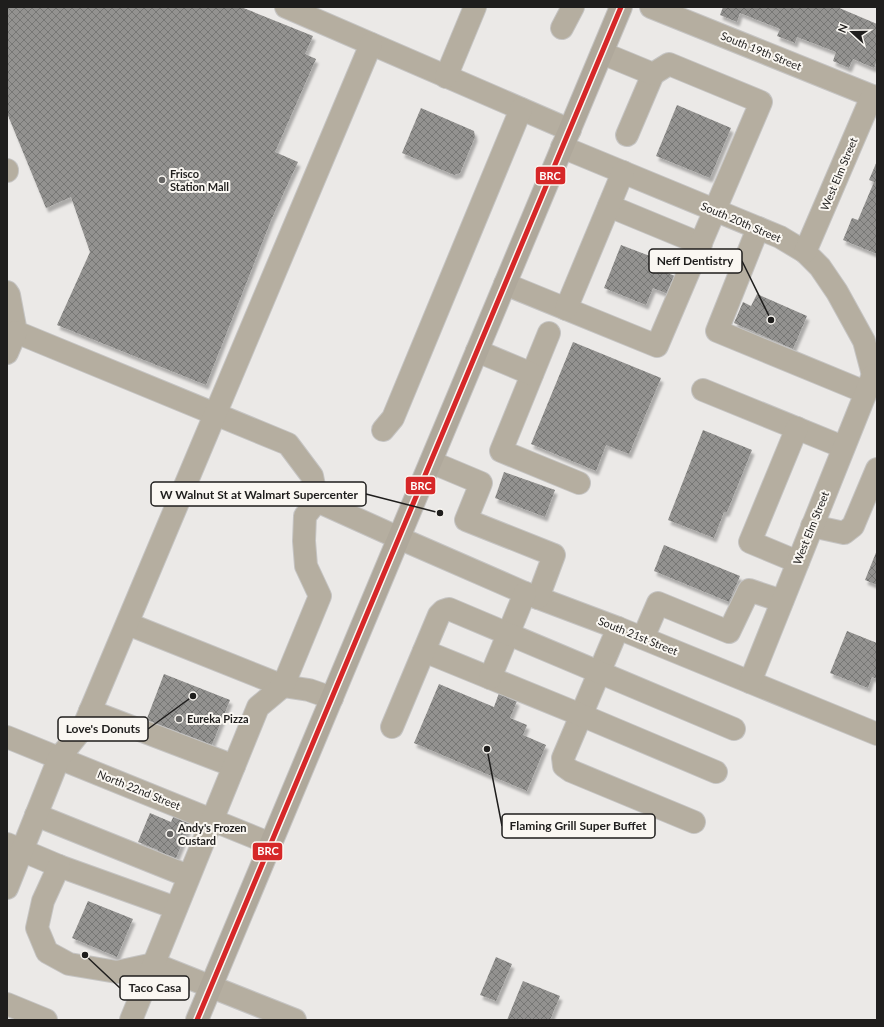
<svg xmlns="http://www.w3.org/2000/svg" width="884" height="1027" font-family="Lato,sans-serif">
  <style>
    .building { fill: url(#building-cross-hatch); filter: url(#shadow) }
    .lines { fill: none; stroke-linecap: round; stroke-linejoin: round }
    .minor-casing { stroke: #c5c4c3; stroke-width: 24 }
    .major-casing { stroke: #c5c4c3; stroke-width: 24 }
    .minor { stroke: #b5aea0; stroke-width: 22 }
    .major { stroke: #afa89b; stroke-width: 22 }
    .bus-1-casing { stroke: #faf7f2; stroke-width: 8 }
    .bus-1 { stroke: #d62728; stroke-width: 5 }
    .poi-dot { fill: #666564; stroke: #faf7f2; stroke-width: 1.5 }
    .labels { text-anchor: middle; stroke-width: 4; stroke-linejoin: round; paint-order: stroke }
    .street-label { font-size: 11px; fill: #1f1e1d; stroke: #faf7f2 }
    .poi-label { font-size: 11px; font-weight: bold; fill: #1f1e1d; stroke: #faf7f2; text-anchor: start }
    .leader { fill: none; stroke: #1f1e1d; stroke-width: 1.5 }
    .callout-dot { fill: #1f1e1d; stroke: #faf7f2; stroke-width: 1.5 }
    .callout { fill: #faf7f2; stroke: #1f1e1d; stroke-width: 1.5 }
    .callout-label { font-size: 12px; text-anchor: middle; font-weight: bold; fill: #1f1e1d }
    .line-badge { stroke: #faf7f2; stroke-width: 1.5 }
    .badge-label { font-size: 11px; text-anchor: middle; font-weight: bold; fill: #fff }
  </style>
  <defs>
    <pattern id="building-cross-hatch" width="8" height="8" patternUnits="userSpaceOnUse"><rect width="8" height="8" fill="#939290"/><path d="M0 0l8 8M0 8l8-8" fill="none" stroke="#777775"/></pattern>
    <filter id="shadow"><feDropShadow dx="2.5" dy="4.5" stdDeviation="1" flood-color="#0004"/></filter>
  </defs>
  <rect width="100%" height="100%" fill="#ebe9e7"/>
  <g class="building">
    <polygon points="7,7 241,7 313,36 305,54 316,59 275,152 298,162 272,218 206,385 57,325 90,252 71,197 46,208 7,113"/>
    <polygon points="723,7 837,7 877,24 877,60 874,68 853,59 849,68 833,61 836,52 797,37 795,43 777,36 780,29 740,13 737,22 720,15"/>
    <polygon points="677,105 731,128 710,178 656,156"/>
    <polygon points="421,108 474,131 475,137 460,173 454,175 402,153"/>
    <polygon points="877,161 877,254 843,240 852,218 858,220 874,182 869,180"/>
    <polygon points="621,245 663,261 660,270 680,278 673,296 653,288 646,305 604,288"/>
    <polygon points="757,294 807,316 793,349 734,323 743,302 751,306"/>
    <polygon points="573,342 661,378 629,454 606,445 596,471 531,444"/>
    <polygon points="703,430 752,450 727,512 724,512 714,538 668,520"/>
    <polygon points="504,472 555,490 545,517 495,498"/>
    <polygon points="664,545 740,576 729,602 654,571"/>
    <polygon points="877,550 877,585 865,580"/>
    <polygon points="847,631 877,643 877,679 872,677 868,688 830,673"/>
    <polygon points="164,674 230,700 211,747 146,721"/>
    <polygon points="439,684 494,707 499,693 517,701 510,718 527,725 523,735 546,745 527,791 414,743"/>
    <polygon points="150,813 171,822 174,815 191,822 174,863 156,856 158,850 138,842"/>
    <polygon points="88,901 133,919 117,957 72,938"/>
    <polygon points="496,957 512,964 496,1001 480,995"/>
    <polygon points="523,981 560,996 550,1020 507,1020"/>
  </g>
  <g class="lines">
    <defs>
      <g id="minor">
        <polyline points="286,7 570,130"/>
        <polyline points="651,7 872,96"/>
        <polyline points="562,28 573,7"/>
        <polyline points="446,77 475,7"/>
        <polyline points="627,135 653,74"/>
        <polyline points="562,147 780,237 805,252 820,267 837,292 864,341 873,375"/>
        <polyline points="7,170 7,171"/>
        <polyline points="609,206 701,244"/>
        <polyline points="758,228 717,331 865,392"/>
        <polyline points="805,252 872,96"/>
        <polyline points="505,284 657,346 761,102 669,64 653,74 602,53"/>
        <polyline points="7,292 9,295 16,332 288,444 312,476 317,501 399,538 525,593 618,628 877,734"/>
        <polyline points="566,309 623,172"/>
        <polyline points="549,333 501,451 579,483"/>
        <polyline points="477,351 532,374"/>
        <polyline points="7,353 16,332"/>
        <polyline points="703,390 843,447"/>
        <polyline points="797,428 750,542 798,562"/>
        <polyline points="383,430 393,418 521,109"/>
        <polyline points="431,462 481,483 466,520 554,555 538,598"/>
        <polyline points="812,526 844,533 853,526 877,469"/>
        <polyline points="128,624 283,686 309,690 332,698"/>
        <polyline points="618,628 563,758 564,766 571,771 694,822"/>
        <polyline points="643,638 658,603 729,632 749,590 782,601"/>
        <polyline points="424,651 581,715 716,772"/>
        <polyline points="490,678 525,593"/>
        <polyline points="750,682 873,375"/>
        <polyline points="90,711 234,766"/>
        <polyline points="392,727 439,615 443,611 449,609 734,729"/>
        <polyline points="7,737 271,844"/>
        <polyline points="36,815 188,876"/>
        <polyline points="7,844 59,866 176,908"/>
        <polyline points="59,866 43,901 37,928 47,952 69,964 117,972 154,964 295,1020"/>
        <polyline points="7,888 59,758 83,728 371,44"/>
        <polyline points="7,1004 46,1020"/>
        <polyline points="131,1020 258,707 283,686 320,596 306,566 304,541 305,516 317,501"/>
      </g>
      <polyline id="major" points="197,1020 621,7"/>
    </defs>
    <use href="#minor" class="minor-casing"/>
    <use href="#major" class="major-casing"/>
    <use href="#minor" class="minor"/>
    <use href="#major" class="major"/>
    <defs>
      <polyline id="bus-1" points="197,1020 621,7"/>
    </defs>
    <use href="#bus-1" class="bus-1-casing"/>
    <use href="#bus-1" class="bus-1"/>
  </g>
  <g class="poi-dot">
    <circle cx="162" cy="180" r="4"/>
    <circle cx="179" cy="719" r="4"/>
    <circle cx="170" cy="834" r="4"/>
  </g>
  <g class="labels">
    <g class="street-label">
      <text transform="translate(761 51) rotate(22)" y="4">South 19th Street</text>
      <text transform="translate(839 174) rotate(-67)" y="4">West Elm Street</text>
      <text transform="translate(741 222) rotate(23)" y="4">South 20th Street</text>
      <text transform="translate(811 528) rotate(-68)" y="4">West Elm Street</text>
      <text transform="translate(638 636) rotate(22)" y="4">South 21st Street</text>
      <text transform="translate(139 790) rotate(22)" y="4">North 22nd Street</text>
    </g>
    <g class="poi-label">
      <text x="170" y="178">Frisco<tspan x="170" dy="13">Station Mall</tspan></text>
      <text x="187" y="723">Eureka Pizza</text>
      <text x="178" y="832">Andy's Frozen<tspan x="178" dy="13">Custard</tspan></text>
    </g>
  </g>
  <path class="leader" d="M771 320L742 261M440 513L366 494M193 696L148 729M487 749L502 826M85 955L120 988"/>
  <g class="callout-dot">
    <circle cx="771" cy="320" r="4"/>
    <circle cx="440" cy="513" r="4"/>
    <circle cx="193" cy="696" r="4"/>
    <circle cx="487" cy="749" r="4"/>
    <circle cx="85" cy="955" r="4"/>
  </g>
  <g class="callout">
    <rect x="649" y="249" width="93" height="24" rx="4"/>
    <rect x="151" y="482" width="215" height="24" rx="4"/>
    <rect x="58" y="717" width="90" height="24" rx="4"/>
    <rect x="502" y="814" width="153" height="24" rx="4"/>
    <rect x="120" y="976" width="69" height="24" rx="4"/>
  </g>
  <g class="callout-label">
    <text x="695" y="265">Neff Dentistry</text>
    <text x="259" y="499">W Walnut St at Walmart Supercenter</text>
    <text x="103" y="733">Love's Donuts</text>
    <text x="578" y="830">Flaming Grill Super Buffet</text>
    <text x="155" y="992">Taco Casa</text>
  </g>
  <g class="line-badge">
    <rect x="535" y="166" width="31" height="19" rx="4" fill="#d62728"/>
    <rect x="405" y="476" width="31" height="19" rx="4" fill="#d62728"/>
    <rect x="252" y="842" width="31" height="19" rx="4" fill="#d62728"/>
  </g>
  <g class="badge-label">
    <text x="550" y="180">BRC</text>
    <text x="421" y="490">BRC</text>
    <text x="268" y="855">BRC</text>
  </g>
  <rect width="884" height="1027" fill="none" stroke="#1f1e1d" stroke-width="16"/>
  <g transform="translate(852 32) rotate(291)" stroke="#faf7f2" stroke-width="3" paint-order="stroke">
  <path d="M0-3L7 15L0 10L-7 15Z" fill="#1f1e1d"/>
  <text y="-6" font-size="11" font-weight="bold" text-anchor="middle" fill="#1f1e1d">N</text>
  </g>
</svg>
